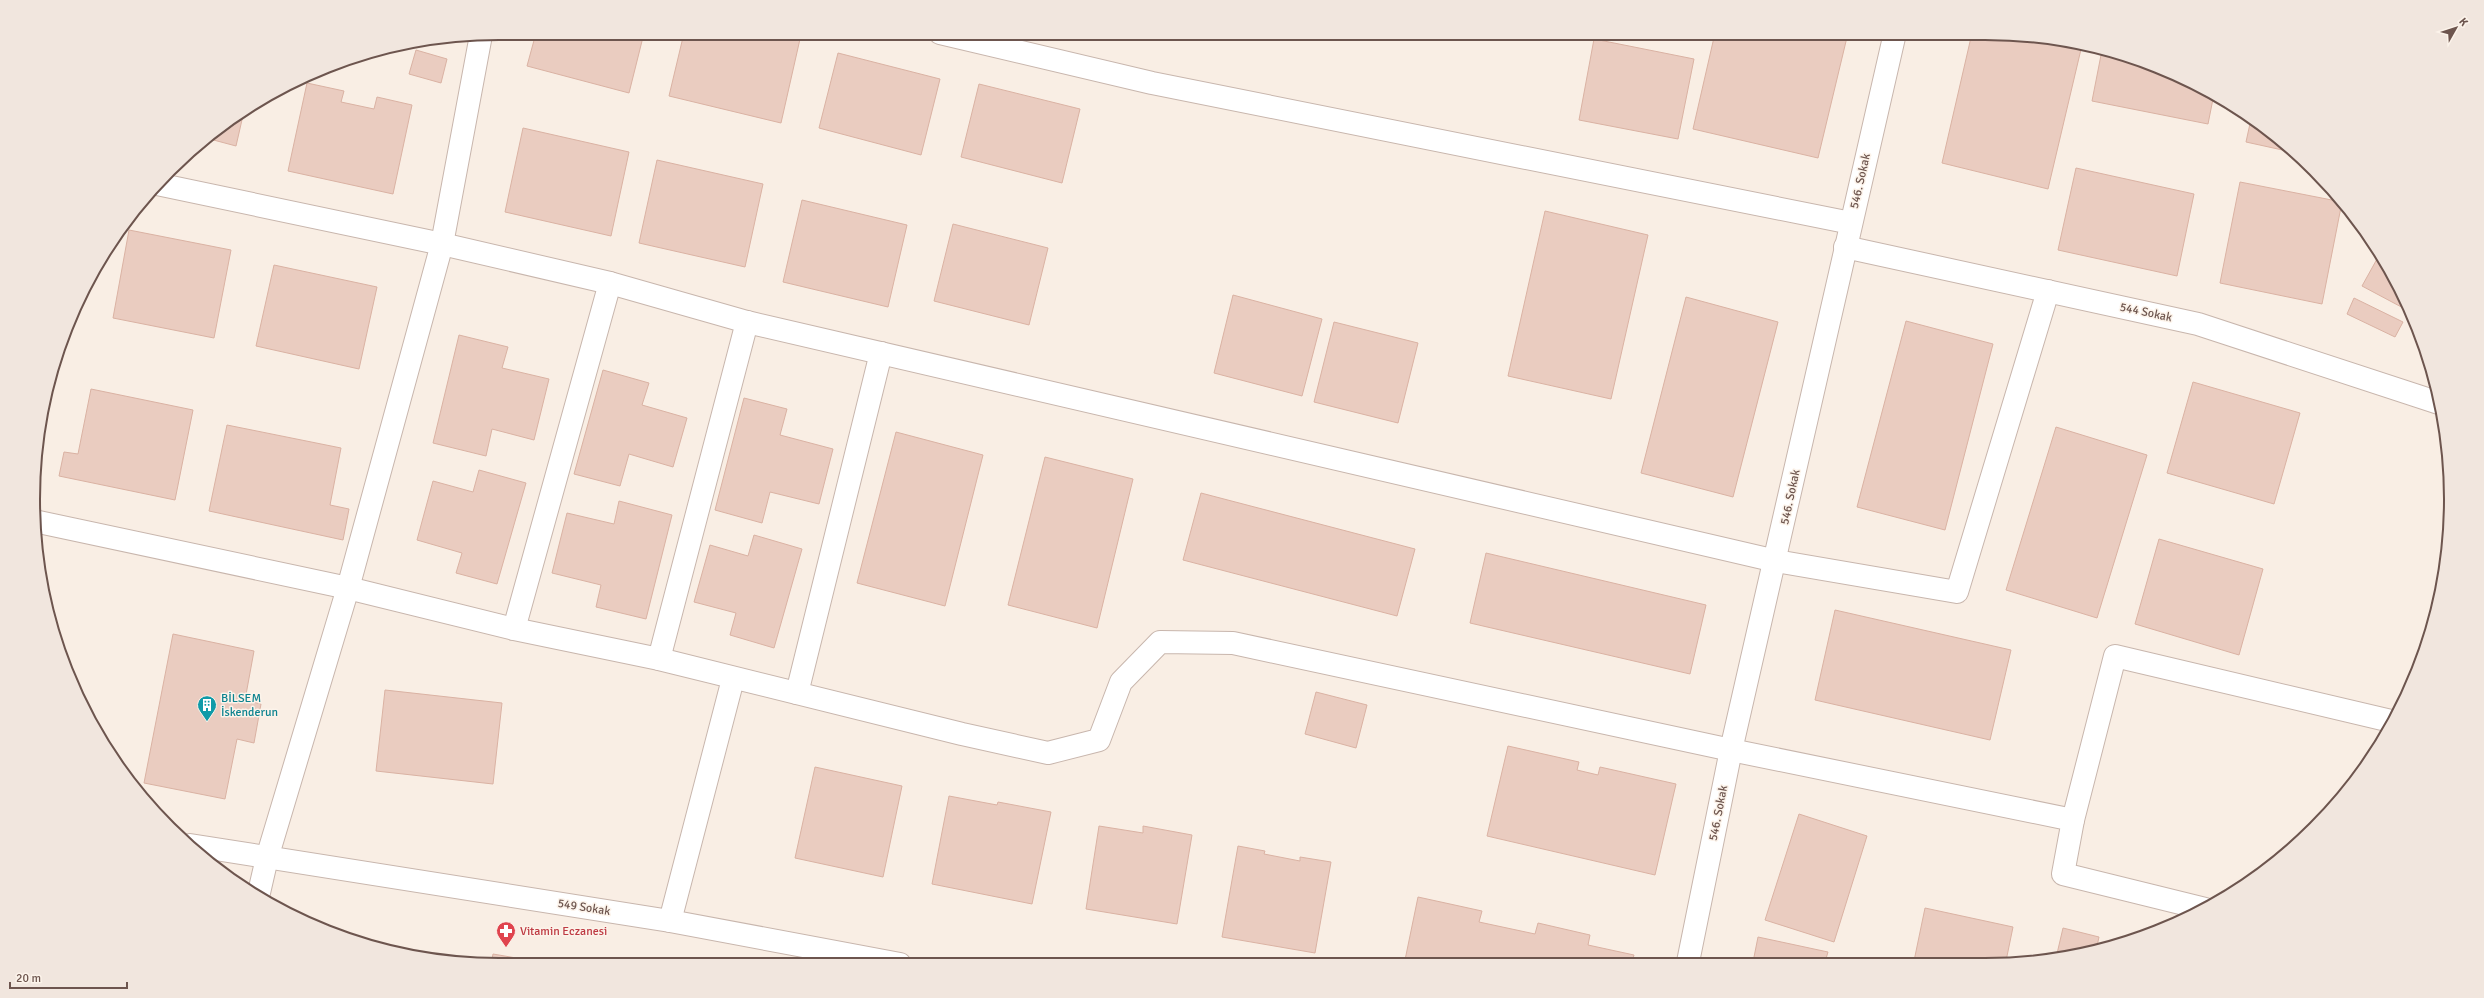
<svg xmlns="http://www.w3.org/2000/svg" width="2484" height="998" font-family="Signika,sans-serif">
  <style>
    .building { fill: #eaccc0; stroke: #dab2a3 }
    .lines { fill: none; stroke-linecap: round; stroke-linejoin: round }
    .street-casing { stroke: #c8b6ad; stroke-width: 24 }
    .street { stroke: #fff; stroke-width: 22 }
    .labels { text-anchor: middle; stroke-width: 3; stroke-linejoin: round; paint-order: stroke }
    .street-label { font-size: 12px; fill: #6d554e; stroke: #fcf3ea }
    .culture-label { font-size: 12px; fill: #0d838f; stroke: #fcf3ea; text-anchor: start }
    .health-label { font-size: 12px; fill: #be3a42; stroke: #fcf3ea; text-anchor: start }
    .rim { fill: none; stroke: #6d554e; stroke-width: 2 }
  </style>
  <rect width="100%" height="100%" fill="#f9eee4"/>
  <g class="building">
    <polygon points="536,33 644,33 629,93 527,66"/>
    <polygon points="684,33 775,33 800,39 781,123 669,96"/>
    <polygon points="1715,33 1848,33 1818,158 1693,129"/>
    <polygon points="1972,33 2046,37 2082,45 2048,189 1942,163"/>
    <polygon points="1594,39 1694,59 1678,139 1579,120"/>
    <polygon points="416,50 447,59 441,83 409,74"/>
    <polygon points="2102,50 2135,58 2214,94 2208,124 2092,101"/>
    <polygon points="838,53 940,79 921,155 819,128"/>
    <polygon points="307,83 344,91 341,102 374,109 377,97 412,105 393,194 288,171"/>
    <polygon points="979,84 1080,109 1062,183 961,157"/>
    <polygon points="244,111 236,146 206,138"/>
    <polygon points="2251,119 2292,148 2296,153 2246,142"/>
    <polygon points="523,128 629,152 611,236 505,212"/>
    <polygon points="657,160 763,184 745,267 639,243"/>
    <polygon points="2076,168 2194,194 2177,276 2058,250"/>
    <polygon points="2240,182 2342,202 2322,304 2220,283"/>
    <polygon points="802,200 907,225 888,307 783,282"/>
    <polygon points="1545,211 1648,235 1611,399 1508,376"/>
    <polygon points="953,224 1048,248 1029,325 934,301"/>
    <polygon points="129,230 231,250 214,338 113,318"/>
    <polygon points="2377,259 2384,263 2403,293 2408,307 2407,310 2362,286"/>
    <polygon points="274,265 377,287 359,369 256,346"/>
    <polygon points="1233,295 1322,319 1302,396 1214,373"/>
    <polygon points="1686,297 1778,322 1733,497 1641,473"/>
    <polygon points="2354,298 2403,322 2395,337 2347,314"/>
    <polygon points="1906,321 1993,344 1945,530 1857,507"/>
    <polygon points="1334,322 1418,343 1398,423 1314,402"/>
    <polygon points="459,335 508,347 502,368 549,379 534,440 492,429 486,456 433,443"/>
    <polygon points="603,370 649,383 642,405 687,418 673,467 629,454 620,486 574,474"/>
    <polygon points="2193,382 2300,413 2274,504 2167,473"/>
    <polygon points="91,389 193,410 175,500 59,476 64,452 78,454"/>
    <polygon points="744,398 787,409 780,435 833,449 819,504 770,492 762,523 715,510"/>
    <polygon points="227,425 341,448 330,505 349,509 343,540 209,511"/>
    <polygon points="2056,427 2147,455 2097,618 2006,590"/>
    <polygon points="896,432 983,455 945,606 857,583"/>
    <polygon points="1045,457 1133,479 1097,628 1008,605"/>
    <polygon points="479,470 526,483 497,584 456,573 462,553 417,540 433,481 473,492"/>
    <polygon points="1201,493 1415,549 1397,616 1183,560"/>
    <polygon points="619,501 672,515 646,619 596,607 601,585 552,573 567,513 614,524"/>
    <polygon points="754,535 802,549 774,648 730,635 736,613 694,602 710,545 748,556"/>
    <polygon points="2159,539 2263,569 2239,655 2135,624"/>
    <polygon points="1486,553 1706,605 1690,674 1470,623"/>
    <polygon points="1835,610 2011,650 1990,740 1815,700"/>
    <polygon points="173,634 254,651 245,700 261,704 254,743 237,739 225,799 144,783"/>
    <polygon points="385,690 502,703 493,784 376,771"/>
    <polygon points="1316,692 1367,705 1356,748 1305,734"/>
    <polygon points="1508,746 1579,762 1577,770 1598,775 1600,767 1676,784 1655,875 1487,836"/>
    <polygon points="815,767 902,786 883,877 795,858"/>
    <polygon points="949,796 997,805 998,802 1051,812 1032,904 932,884"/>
    <polygon points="1799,814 1867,836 1834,942 1765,920"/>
    <polygon points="1099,826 1143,833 1143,826 1192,835 1177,924 1086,909"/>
    <polygon points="1238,846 1265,851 1264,854 1300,861 1300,857 1331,862 1315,953 1222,937"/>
    <polygon points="1418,897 1482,911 1479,922 1535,934 1538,923 1590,935 1588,945 1634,955 1632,962 1414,963 1405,960"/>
    <polygon points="1925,908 2013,927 2006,961 1914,961"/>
    <polygon points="2063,928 2099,937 2097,946 2100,947 2056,958"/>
    <polygon points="1758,937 1828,952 1825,962 1753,962"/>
    <polygon points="493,954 557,965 491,964"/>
  </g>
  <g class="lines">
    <defs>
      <g id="street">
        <polyline points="940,33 1152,83 1851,223"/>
        <polyline points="157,184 442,244 610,283 747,322 1776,561 1957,592 2048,291"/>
        <polyline points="1845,247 2198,324 2439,403"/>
        <polyline points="34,521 348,588 514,629 659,659 962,734 1048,753 1099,740 1121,682 1160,642 1233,643 1731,750 2073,820"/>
        <polyline points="514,629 610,283"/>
        <polyline points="659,659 747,322"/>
        <polyline points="797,693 881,353"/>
        <polyline points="190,845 670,921 900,964"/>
        <polyline points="258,897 267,858 348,588 442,244 481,35"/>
        <polyline points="2205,909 2063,874 2073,820 2115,656 2391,721"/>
        <polyline points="670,921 733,679"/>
        <polyline points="1688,962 1731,750 1895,33"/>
      </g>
    </defs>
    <use href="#street" class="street-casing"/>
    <use href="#street" class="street"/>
  </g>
  <defs>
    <symbol id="building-pin" viewBox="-11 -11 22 30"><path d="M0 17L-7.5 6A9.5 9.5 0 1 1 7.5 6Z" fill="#0f9aa8" stroke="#fcf3ea"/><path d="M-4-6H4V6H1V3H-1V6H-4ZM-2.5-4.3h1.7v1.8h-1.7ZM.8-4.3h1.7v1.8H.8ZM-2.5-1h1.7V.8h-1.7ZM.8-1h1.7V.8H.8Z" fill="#fff"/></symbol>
    <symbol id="pharmacy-pin" viewBox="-11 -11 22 30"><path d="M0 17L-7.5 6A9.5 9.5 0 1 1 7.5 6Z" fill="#e0444e" stroke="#fcf3ea"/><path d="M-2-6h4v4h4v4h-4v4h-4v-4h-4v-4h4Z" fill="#fff"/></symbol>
  </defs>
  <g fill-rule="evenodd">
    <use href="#building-pin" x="196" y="694" width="22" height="30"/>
    <use href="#pharmacy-pin" x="495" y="920" width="22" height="30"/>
  </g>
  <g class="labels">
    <g class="street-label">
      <text transform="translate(1860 181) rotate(-77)" y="4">546. Sokak</text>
      <text transform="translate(2146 312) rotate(12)" y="4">544 Sokak</text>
      <text transform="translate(1790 497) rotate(-78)" y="4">546. Sokak</text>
      <text transform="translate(1718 813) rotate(-79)" y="4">546. Sokak</text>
      <text transform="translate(584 907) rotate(9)" y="4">549 Sokak</text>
    </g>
    <g class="culture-label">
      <text x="221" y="702">BİLSEM<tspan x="221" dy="14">İskenderun</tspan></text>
    </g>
    <g class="health-label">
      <text x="520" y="935">Vitamin Eczanesi</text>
    </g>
  </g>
  <path d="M0 0H2484V998H0ZM499 40H1985A459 459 0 0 1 2444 499V499A459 459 0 0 1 1985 958H499A459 459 0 0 1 40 499V499A459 459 0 0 1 499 40Z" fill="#f1e6de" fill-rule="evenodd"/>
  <path class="rim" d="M499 40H1985A459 459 0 0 1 2444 499V499A459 459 0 0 1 1985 958H499A459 459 0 0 1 40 499V499A459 459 0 0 1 499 40Z"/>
  <g transform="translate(2456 28) rotate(51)" stroke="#fcf3ea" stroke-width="3" paint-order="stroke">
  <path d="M0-3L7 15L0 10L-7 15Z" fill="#6d554e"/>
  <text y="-6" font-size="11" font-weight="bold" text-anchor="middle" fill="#6d554e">K</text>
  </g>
  <path d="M10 982v6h117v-6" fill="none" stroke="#6d554e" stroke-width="2"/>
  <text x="16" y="982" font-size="12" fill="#6d554e" stroke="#fcf3ea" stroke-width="3" paint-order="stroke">20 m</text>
</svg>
